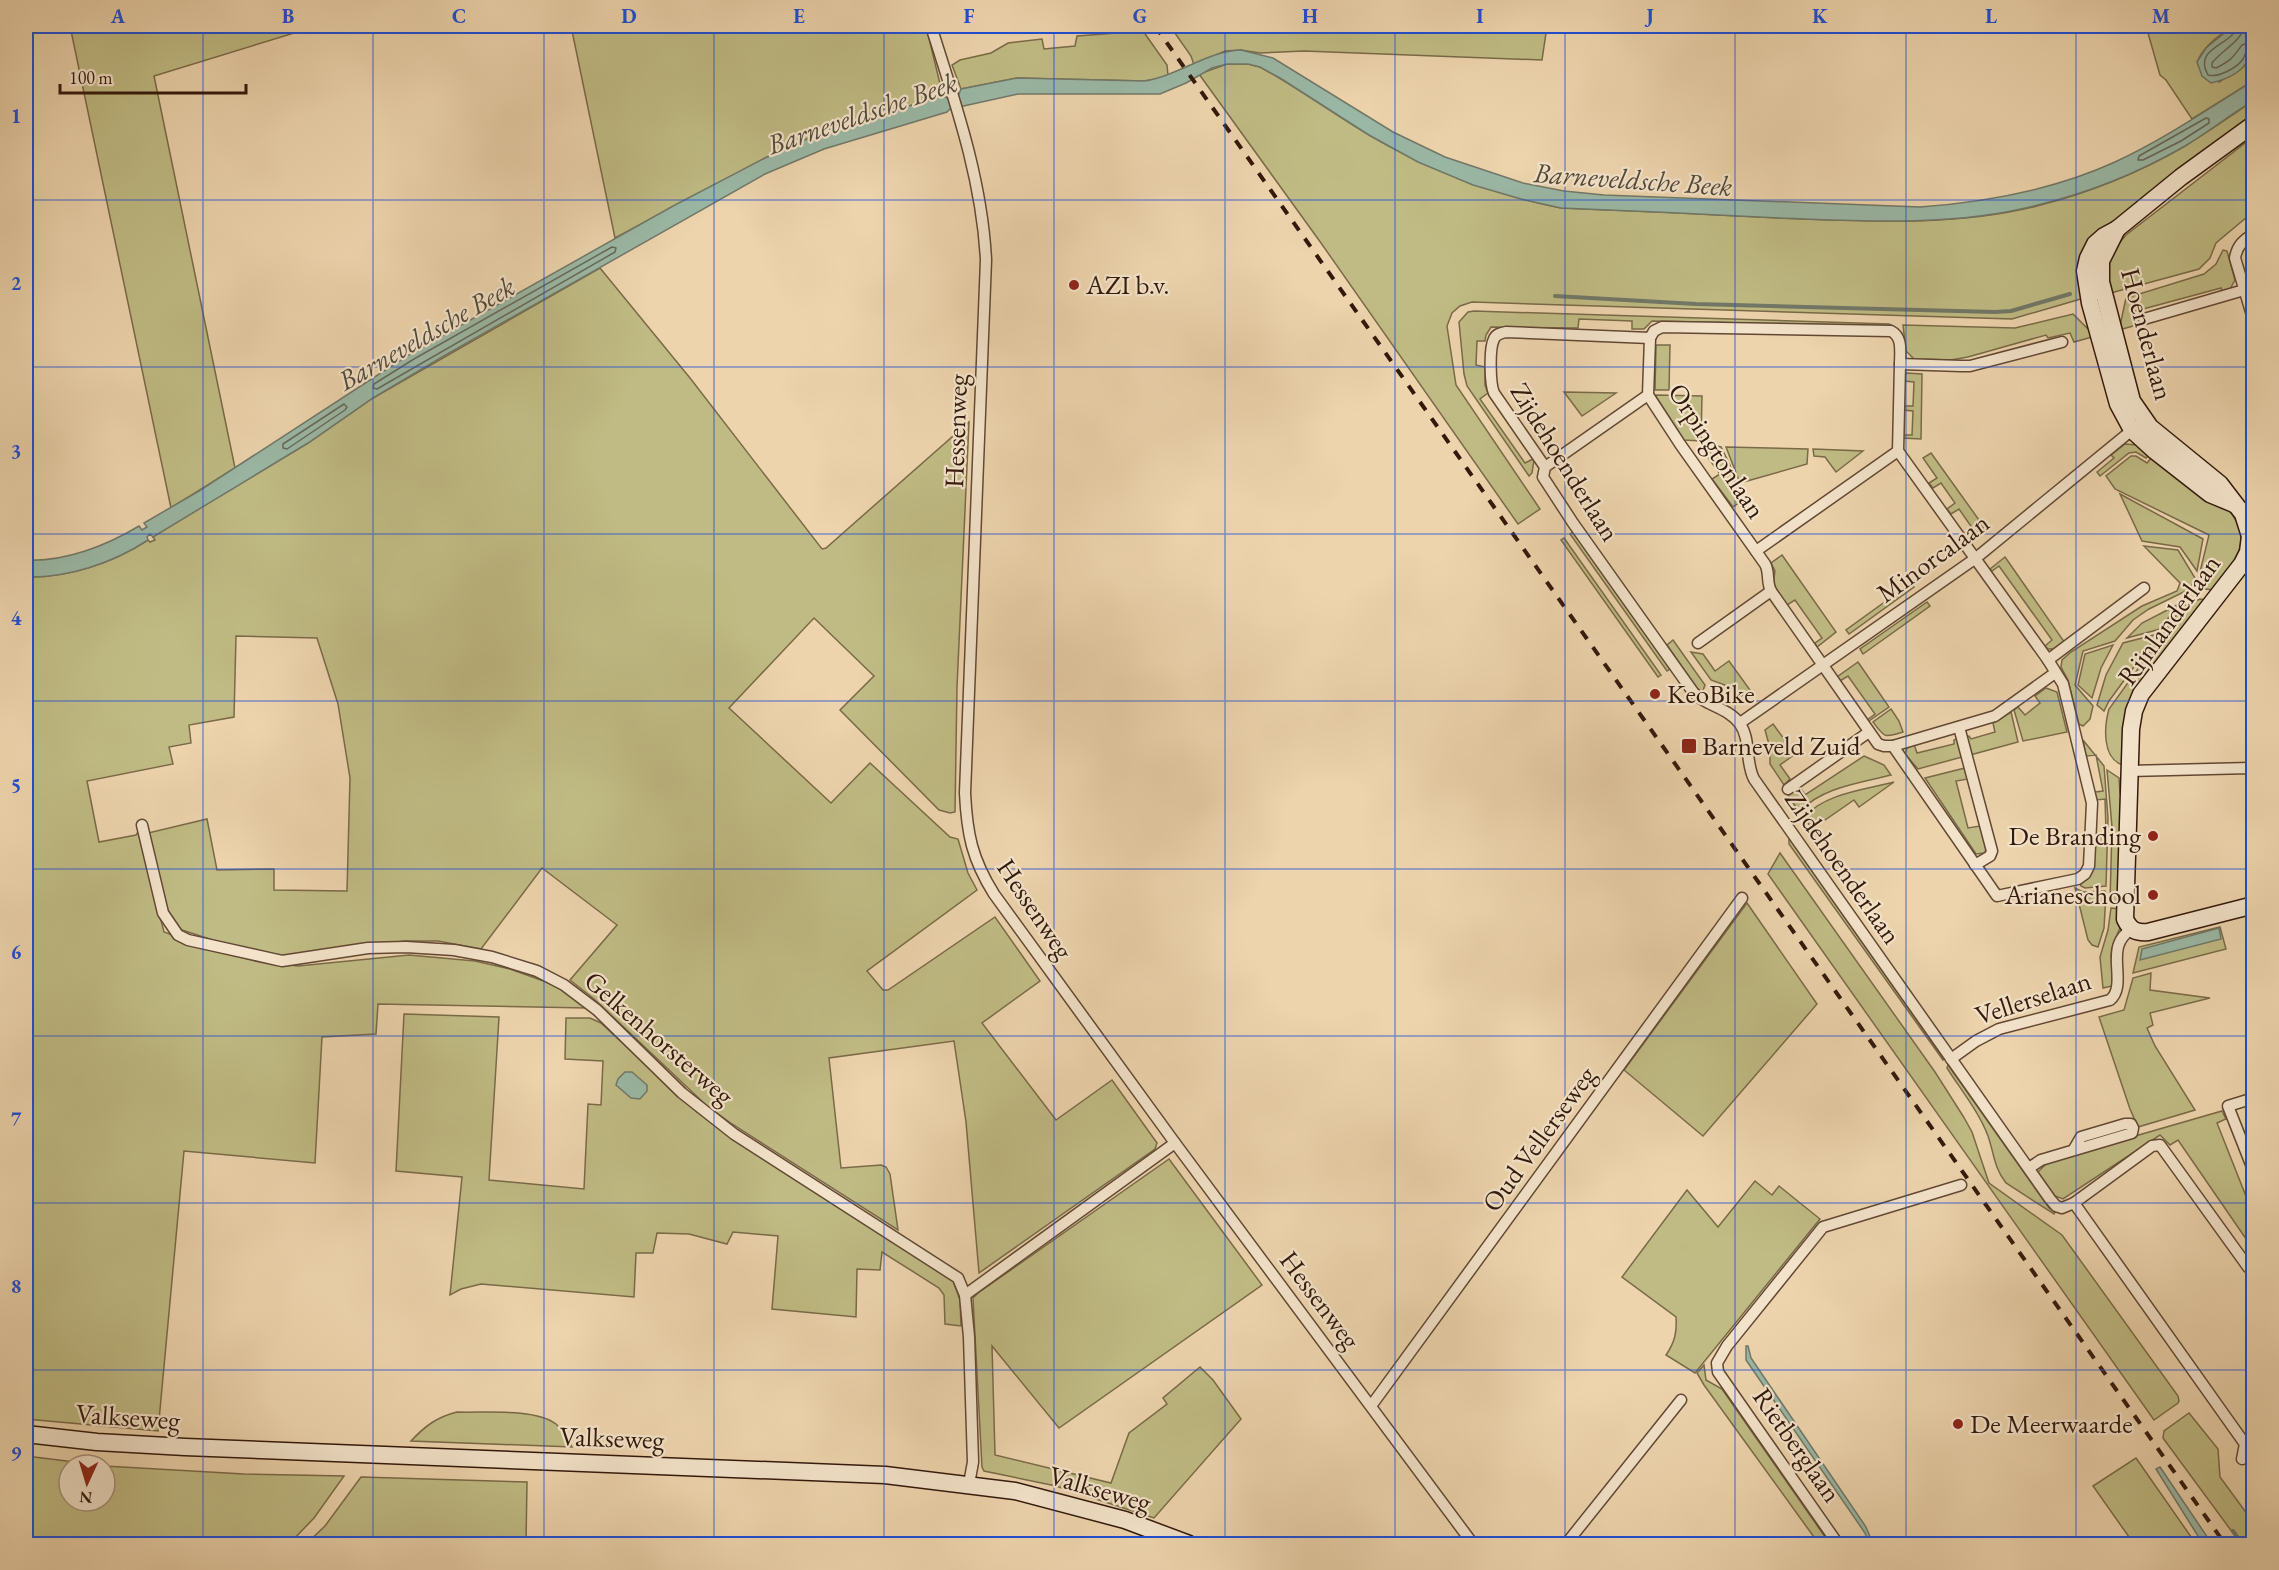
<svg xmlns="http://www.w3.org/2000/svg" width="2279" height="1570" font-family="'EB Garamond',serif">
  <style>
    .green { fill: #c0bb84; stroke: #7a6a48; stroke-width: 1.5 }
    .water { fill: #9ab8a6; stroke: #717868; stroke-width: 1.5 }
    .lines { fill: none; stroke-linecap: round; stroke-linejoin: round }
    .shore { stroke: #666859; stroke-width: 1.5 }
    .stream { stroke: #717868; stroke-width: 4 }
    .street-casing { stroke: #624834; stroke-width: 13 }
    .secondary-casing { stroke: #33190c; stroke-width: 19 }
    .street { stroke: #f3e3ca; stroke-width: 10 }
    .secondary { stroke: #f3e3ca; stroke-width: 16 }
    .rail { stroke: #33190c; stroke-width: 4; stroke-dasharray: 10 10; stroke-linecap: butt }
    .grid { fill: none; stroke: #1d4ed8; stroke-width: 1.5; stroke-opacity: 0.55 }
    .poi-dot { fill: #8f2418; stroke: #f3e3ca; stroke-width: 2 }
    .labels { text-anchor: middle; stroke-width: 4.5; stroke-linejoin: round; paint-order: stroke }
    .poi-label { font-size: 27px; fill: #33190c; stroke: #f3e3ca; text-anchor: start }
    .street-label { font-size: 27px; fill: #33190c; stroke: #f3e3ca }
    .water-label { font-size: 28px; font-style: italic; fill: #52493a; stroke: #f3e3ca }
    .neatline { fill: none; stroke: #1d4ed8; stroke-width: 2 }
    .grid-label { font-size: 20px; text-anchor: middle; font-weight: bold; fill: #1d4ed8 }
  </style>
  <rect width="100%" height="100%" fill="#edd4ad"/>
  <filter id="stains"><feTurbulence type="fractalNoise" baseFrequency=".00333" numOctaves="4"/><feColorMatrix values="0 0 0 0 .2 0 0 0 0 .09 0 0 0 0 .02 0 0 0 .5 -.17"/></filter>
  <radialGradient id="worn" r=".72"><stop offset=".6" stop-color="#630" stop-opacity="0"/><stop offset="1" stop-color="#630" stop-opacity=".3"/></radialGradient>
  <g class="green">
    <polygon points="70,26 317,26 154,76 235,468 171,508"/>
    <polygon points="571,26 926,26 943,96 827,130 765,158 615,238"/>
    <polygon points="1170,26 1547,26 1542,60 1304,51 1260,53 1241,50 1225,51 1194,65 1191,56"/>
    <path d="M2146,26H2235C2220,34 2204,46 2197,62L2219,82L2246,65L2253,46V81L2192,119L2166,80L2160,75Z"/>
    <polygon points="1143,31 1167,65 1168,75 1159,79 1144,81 1017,78 961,89 952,65 960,60 991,53 1008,43 1042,39 1044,49 1075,46 1077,36"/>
    <path d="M1227,64H1248L1260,67C1297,87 1332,113 1369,135C1429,170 1492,194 1561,208C1634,211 1706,214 1779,218C1865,221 1954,227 2037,206C2088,193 2140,172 2185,146C2208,132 2231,116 2253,101L2254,113L2132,207L2084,298L2012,319L1472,302L1460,306L1452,313L1447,326L1456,385L1540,509L1518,524L1321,243L1199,74Z"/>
    <path d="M2253,137V212L2216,243L2210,258L2199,269L2107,294C2106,266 2107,257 2126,235Z"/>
    <polygon points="2223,250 2227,251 2235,280 2230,289 2222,292 2221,288 2132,312 2137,325 2119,330 2126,298 2204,274 2216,264"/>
    <path d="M600,268L690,378L822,549L826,548L969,422L957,687L955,812L950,813L939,810L840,710L874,676L814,618L729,708L831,803L870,763L950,837L958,839L968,873L977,890L867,971L883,990H888L995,917L1040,981L982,1023L1056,1120L1112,1080L1157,1143L1155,1149L979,1273L966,1122L954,1041L829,1058L841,1168L881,1165L886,1167L890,1174L898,1230L732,1124L706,1105L594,999L570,980L617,925L542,868L481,949L438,941H405L287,956L231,946L182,930L174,925L169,915L148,833L207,819L217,870L274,869V890L347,891L350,778L338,704L317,638L236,636L234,717L189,725L191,743L169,747L173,764L87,781L99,842L136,835L138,832L164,932L220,952L256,961L298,966L409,955L475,961L510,969L563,988L586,1008L378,1004L376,1034L322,1037L315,1163L184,1151L158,1431L26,1419V577C68,578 112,563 148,540L150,542L155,540L153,537L165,529L308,443L373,398Z"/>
    <polygon points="1474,311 1889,324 1893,326 1652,321 1644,329 1632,329 1632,321 1579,319 1578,328 1491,327 1486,335 1485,341 1477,341 1476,365 1485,367 1485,385 1488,393 1480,399 1525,463 1533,459 1534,460 1532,473 1529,476 1467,386 1464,374 1459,322 1468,312"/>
    <polygon points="2073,314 2089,330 2092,337 2074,342 2070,333 2048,338 2046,335 1968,357 1951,360 1914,359 1906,351 1903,325 2015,328"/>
    <polygon points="1656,345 1670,345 1669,390 1655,390"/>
    <polygon points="1906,373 1922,374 1921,439 1902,438 1902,435 1912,435 1913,411 1903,410 1903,406 1913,406 1914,382 1904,381"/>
    <polygon points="1564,392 1616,393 1582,416"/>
    <polygon points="1655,395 1702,396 1701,441 1684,440"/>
    <polygon points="2125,444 2137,445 2149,455 2146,458 2136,452 2129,453 2100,476 2097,472 2114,458 2111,455"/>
    <polygon points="1717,446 1721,447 1730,465 1740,502 1733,507 1712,479 1720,474 1706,455"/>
    <polygon points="1726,447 1808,449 1807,464 1740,483"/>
    <polygon points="1813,449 1863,451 1836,472 1825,457 1814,456"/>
    <polygon points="1931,453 1984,527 1969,539 1965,535 1973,529 1959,509 1951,514 1947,509 1955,503 1941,483 1933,488 1929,483 1937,478 1923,458"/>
    <path d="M2131,456H2136L2147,463L2152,457L2224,505C2257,538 2236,560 2214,590L2196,588L2209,535L2115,489L2106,476Z"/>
    <polygon points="2120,494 2203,539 2197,571 2180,547 2142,541"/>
    <polygon points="1573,532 1670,669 1667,671 1570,534"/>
    <polygon points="1564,538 1661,675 1658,677 1561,540"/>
    <polygon points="2144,546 2178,550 2195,578 2190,589 2149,609 2133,620 2115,641 2083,651 2075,685 2093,706 2090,719 2083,726 2079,724 2068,680 2061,667 2062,660 2071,652 2142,606 2177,591 2180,583"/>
    <polygon points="1782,555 1836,632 1817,647 1815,643 1822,638 1795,600 1787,605 1773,585 1775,571 1771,563"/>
    <polygon points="2005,557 2065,643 2057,649 2048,649 2045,646 2052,640 1999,566 1992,571 1990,569"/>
    <polygon points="1911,583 1914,587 1849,634 1846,630"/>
    <path d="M2200,599L2206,600L2139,687L2123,765C2102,759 2104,727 2109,709L2183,606Z"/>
    <polygon points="1927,602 1930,606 1863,654 1860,649"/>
    <polygon points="2179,604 2160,629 2127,638 2142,623"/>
    <polygon points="2158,634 2109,701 2104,711 2097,705 2106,675 2123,643"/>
    <polygon points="1673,640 1705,685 1702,693 1697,688 1667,645"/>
    <polygon points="2113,645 2101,668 2092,698 2078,685 2085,654"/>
    <polygon points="1691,652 1703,654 1715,671 1729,661 1750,690 1741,696 1730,687 1711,680"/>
    <polygon points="1858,662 1889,707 1869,721 1867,720 1875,714 1848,676 1840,681 1837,677"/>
    <polygon points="2046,688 2057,692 2067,732 2023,741 2014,710 2018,707 2025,715 2040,703 2035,696"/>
    <path d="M1891,709L1899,721L1903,732C1884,738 1885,738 1873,722Z"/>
    <polygon points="2011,712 2018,742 1970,755 1964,737 1969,736 1971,739 1995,732 1993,723"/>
    <polygon points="1773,724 1795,754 1780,765 1790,779 1784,785 1770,764 1770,748 1765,730"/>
    <polygon points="1957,739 1962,757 1918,769 1905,754 1907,748 1914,744 1917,753 1954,744 1954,740"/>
    <polygon points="2083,740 2104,766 2108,818 2106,886 2085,888 2081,886 2080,883 2088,878 2091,873 2096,834 2106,833 2105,799 2096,800 2095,792 2103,791 2096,755 2086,756"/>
    <path d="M1864,756L1884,765L1891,775C1860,783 1822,787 1799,812L1788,795L1800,787L1805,795Z"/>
    <polygon points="1965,768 1968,779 1956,781 1968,828 1980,826 1986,848 1985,853 1976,854 1925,778"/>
    <polygon points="2107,770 2119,778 2120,793 2122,793 2119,904 2110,902 2112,827"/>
    <path d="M1894,782L1859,807L1854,800L1812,829L1804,817C1826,793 1864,790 1894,782Z"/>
    <polygon points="1789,838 1944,1059 1943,1060 1789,844"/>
    <polygon points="1780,853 1935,1072 1963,1116 1972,1132 1989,1183 2062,1235 2178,1396 2179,1401 2178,1403 2154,1420 1768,874"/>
    <polygon points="2075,888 2083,892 2105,891 2106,893 2104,928 2098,947 2092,945 2088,940"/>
    <polygon points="1747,903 1817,1004 1703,1136 1624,1070"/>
    <polygon points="2111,908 2119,909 2120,928 2113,944 2112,986 2103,988 2100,957 2108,930"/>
    <polygon points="2220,927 2226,949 2133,973 2139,947"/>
    <polygon points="2151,973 2150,990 2210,998 2150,1013 2153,1025 2147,1028 2155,1046 2195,1110 2138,1127 2130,1109 2099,1017 2124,1010 2133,978"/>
    <polygon points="404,1014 499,1017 489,1180 584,1189 588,1104 601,1105 603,1061 565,1059 566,1018 590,1018 601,1023 697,1112 716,1126 952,1278 960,1300 961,1326 945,1324 944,1295 939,1288 882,1252 880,1270 857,1269 856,1317 772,1309 778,1236 733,1232 727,1244 689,1234 657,1233 653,1253 636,1253 634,1297 481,1284 461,1289 450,1295 462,1177 396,1171"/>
    <path d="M1948,1065L2049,1208L2055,1212L2054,1214L2006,1183C1994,1168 1994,1153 1988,1136C1979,1112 1961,1090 1947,1068Z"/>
    <polygon points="2222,1111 2226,1119 2217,1123 2253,1214 2253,1249 2178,1140 2170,1145 2160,1135 2063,1199 2055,1196 2038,1172 2046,1164 2066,1156"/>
    <polygon points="1169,1159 1262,1285 1059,1428 992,1346 995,1455 1111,1483 1129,1433 1167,1404 1163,1398 1200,1367 1213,1380 1241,1419 1154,1518 1056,1486 984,1471 982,1467 973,1298 978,1293"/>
    <path d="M1755,1181L1772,1195L1779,1186L1820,1219L1695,1373L1666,1355C1675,1342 1677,1332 1676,1317L1622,1277L1687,1190L1718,1227Z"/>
    <polygon points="1704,1365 1706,1380 1722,1389 1830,1544 1819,1544 1704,1385 1697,1373"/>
    <path d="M457,1412C483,1413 535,1408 556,1424C562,1429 568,1440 572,1447L411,1441C425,1426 437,1417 457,1412Z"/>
    <polygon points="2189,1413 2218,1449 2220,1477 2253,1522 2253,1544 2241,1544 2163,1438 2164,1431"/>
    <polygon points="26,1456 99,1465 69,1465 69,1501 105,1501 105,1466 244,1474 344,1476 314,1518 289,1544 26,1544"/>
    <polygon points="2136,1458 2196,1544 2134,1544 2093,1486"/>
    <polygon points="361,1477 527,1482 526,1544 306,1544 325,1526"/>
  </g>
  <g class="water">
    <path d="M2233,26H2253C2254,59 2246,75 2211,83L2202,76L2197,62L2206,48Z"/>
    <path d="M1241,50L1273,58L1393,132L1445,157L1523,183L1564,191L1604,195L1920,207C1987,202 2054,190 2115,162C2163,140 2208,109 2253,81V101C2230,115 2208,132 2185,146C2140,172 2088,193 2038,205C1954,227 1865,221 1779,218C1706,214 1634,211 1561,208L1521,199L1473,185L1418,162L1369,135L1280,78L1260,67L1248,64H1227L1212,68L1186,83L1160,94H1018L950,109L947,112L824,149L765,174L442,357L373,398L308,443L153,537L150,534L147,537L148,540C113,563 68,578 26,577V560C64,562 106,546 139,526L142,530L147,527L144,523L199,491L410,354L673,206L765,158L827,130L943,96L947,98L959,94L961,89L1017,78L1144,81C1178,76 1207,51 1241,50Z"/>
    <polygon points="2219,928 2221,939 2140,960 2142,949"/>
    <polygon points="625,1072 632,1072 647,1085 647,1091 640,1099 631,1098 616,1085 618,1079"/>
    <polygon points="1746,1346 1748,1346 1751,1358 1866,1527 1873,1544 1869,1544 1865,1533 1746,1360"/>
    <polygon points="2160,1467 2212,1544 2203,1544 2156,1469"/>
  </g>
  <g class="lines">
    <g class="shore">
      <path d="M2237,26C2234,45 2192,47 2208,75C2218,78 2237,68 2243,59C2245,56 2245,53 2247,50L2254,48"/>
      <path d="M2244,26C2243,40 2221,51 2212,63V67L2216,68C2232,60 2232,58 2242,45L2254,41"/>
      <polygon points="2206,118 2209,119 2209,123 2181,141 2143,160 2138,160 2139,156"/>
      <polygon points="612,247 616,248 615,252 377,389 373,388 374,384 414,359"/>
      <polygon points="344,404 347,407 345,410 287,449 283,448 283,444"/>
    </g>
    <g class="stream">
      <polyline points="1555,296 1696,304 1995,312 2011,311 2070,294"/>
      <polyline points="2233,1531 2242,1544"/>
    </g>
    <defs>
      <g id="street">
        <path d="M931,26C955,102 982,179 986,260L965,793C967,834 972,859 994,894L1175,1143L1473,1544"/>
        <path d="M2254,233C2244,240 2237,245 2235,258L2254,322"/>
        <polyline points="2144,319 2244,290"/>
        <path d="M1650,338L1648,395L1680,444L1765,564C1770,573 1766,581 1771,591L1878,744L1884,746H1893L1995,716L2055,673"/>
        <path d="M2062,342L1970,366H1961L1900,364C1900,352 1903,337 1891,331L1662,327L1654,331L1650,338L1506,332C1501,333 1496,334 1494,339C1489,348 1490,384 1494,393L1545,467L1543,477L1573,523L1693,692C1705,706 1728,707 1740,724C1751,740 1745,762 1754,779L2050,1199L2056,1206L2062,1208L2074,1203L2245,1444L2242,1459"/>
        <polyline points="1545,467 1648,395"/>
        <polyline points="1756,551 1898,451"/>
        <polyline points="1698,643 1771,591"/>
        <polyline points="2048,660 2144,588"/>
        <polyline points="1740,723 1976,558 2137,426"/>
        <polyline points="1959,727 1992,851 1990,856 1975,865"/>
        <polyline points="1893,746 1997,896 2078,879 2085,874 2089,866 2092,803 2063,684 2048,660 1898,451 1900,364"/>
        <polyline points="2129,771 2250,768 2254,770"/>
        <polyline points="1788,789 1869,732"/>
        <polyline points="142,825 163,913 178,935 188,940 282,961 368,948 406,947 454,950 492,957 537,971 564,985 597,1010 682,1093 734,1134 958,1278 965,1295 969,1337 973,1462 969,1484"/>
        <path d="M1951,1059L1976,1041L1999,1029L2110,1000C2125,988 2112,960 2119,944C2121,938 2126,933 2131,929"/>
        <polyline points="2254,1098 2228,1106 2254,1172"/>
        <polyline points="2029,1168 2041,1160 2132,1133 2133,1128 2131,1124 2125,1124 2081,1137 2074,1149"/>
        <polyline points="2074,1203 2152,1146 2160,1145 2248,1267 2254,1271"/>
        <polyline points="965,1295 1175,1143"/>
        <polyline points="1371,1406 1742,898"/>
        <polyline points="1566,1544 1681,1400"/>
        <polyline points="1838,1544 1718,1372 1717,1363 1727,1346 1823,1227 1961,1185"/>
      </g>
      <g id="secondary">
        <path d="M2117,229L2101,261V282L2132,401L2150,427L2220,484L2243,514L2250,536L2248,552L2242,564L2141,694L2134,711L2131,729L2125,919C2130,930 2136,933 2148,932L2254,905"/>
        <polyline points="2234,504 2210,494 2155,451 2132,430 2118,404 2090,303 2085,271 2088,258 2095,244 2104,236 2117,229 2181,177 2254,124"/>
        <polyline points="26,1434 97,1442 185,1447 885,1475 1015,1491 1125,1520 1189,1544"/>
      </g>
    </defs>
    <use href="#street" class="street-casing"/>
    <use href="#secondary" class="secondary-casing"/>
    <use href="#street" class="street"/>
    <use href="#secondary" class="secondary"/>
    <polyline class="rail" points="1155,26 2225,1544"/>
  </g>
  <path class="grid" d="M203,26V1544M373,26V1544M544,26V1544M714,26V1544M884,26V1544M1054,26V1544M1225,26V1544M1395,26V1544M1565,26V1544M1735,26V1544M1906,26V1544M2076,26V1544M26,200H2254M26,367H2254M26,534H2254M26,701H2254M26,869H2254M26,1036H2254M26,1203H2254M26,1370H2254"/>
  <g class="poi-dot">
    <circle cx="1074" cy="285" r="6"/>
    <circle cx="1655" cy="694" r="6"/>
    <rect x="1681" y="738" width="16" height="16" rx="3"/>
    <circle cx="2153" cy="836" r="6"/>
    <circle cx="2153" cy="895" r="6"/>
    <circle cx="1958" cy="1424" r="6"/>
  </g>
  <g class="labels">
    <g class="poi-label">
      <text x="1086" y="294">AZI b.v.</text>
      <text x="1667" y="703">KeoBike</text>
      <text x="1702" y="755">Barneveld Zuid</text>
      <text x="2141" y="845" text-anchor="end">De Branding</text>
      <text x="2141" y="904" text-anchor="end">Arianeschool</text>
      <text x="1970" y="1433">De Meerwaarde</text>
    </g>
    <g class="street-label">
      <text transform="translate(2147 334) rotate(75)" y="9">Hoenderlaan</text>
      <text transform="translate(956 431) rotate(-88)" y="9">Hessenweg</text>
      <text transform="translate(1717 451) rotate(57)" y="9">Orpingtonlaan</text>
      <text transform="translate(1565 462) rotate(58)" y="9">Zijdehoenderlaan</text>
      <text transform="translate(1933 558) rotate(-36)" y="9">Minorcalaan</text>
      <text transform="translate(2169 620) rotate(-54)" y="9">Rijnlanderlaan</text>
      <text transform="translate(1843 867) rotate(55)" y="9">Zijdehoenderlaan</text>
      <text transform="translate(1035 909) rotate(56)" y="9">Hessenweg</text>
      <text transform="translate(2033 998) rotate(-18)" y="9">Vellerselaan</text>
      <text transform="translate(659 1038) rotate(41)" y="9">Gelkenhorsterweg</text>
      <text transform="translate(1539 1139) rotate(-54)" y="9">Oud Vellerseweg</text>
      <text transform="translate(1320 1300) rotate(53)" y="9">Hessenweg</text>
      <text transform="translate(128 1417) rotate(4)" y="9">Valkseweg</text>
      <text transform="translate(612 1438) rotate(2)" y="9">Valkseweg</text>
      <text transform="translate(1797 1445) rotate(55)" y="9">Rietberglaan</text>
      <text transform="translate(1100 1489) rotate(16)" y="9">Valkseweg</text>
    </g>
    <g class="water-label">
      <text transform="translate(862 113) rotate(-19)" y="10">Barneveldsche Beek</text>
      <text transform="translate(1633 179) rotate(4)" y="10">Barneveldsche Beek</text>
      <text transform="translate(426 333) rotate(-30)" y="10">Barneveldsche Beek</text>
    </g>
  </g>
  <rect width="2279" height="1570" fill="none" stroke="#edd4ad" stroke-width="66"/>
  <g transform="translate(87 1483) rotate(184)"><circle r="28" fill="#f3e3ca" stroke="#a6927e" stroke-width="1.5"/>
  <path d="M0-4.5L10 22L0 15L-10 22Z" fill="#8f2418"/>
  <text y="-9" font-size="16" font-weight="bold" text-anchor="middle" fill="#33190c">N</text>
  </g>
  <path d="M60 84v9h186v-9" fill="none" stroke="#33190c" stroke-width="3"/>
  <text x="69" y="84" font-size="18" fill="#33190c" stroke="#f3e3ca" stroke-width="4.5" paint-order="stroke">100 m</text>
  <rect x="33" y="33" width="2213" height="1504" class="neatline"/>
  <g class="grid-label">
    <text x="118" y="23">A</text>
    <text x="288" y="23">B</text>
    <text x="459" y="23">C</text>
    <text x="629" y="23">D</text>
    <text x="799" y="23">E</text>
    <text x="969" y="23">F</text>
    <text x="1140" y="23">G</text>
    <text x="1310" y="23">H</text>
    <text x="1480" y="23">I</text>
    <text x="1650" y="23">J</text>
    <text x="1820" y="23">K</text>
    <text x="1991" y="23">L</text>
    <text x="2161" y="23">M</text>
    <text x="16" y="123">1</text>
    <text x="16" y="290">2</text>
    <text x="16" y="458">3</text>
    <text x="16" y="625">4</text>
    <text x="16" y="792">5</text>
    <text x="16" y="959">6</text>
    <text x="16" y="1126">7</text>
    <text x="16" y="1293">8</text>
    <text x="16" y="1460">9</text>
  </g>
  <rect width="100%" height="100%" filter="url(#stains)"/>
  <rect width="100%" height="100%" fill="url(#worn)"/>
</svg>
